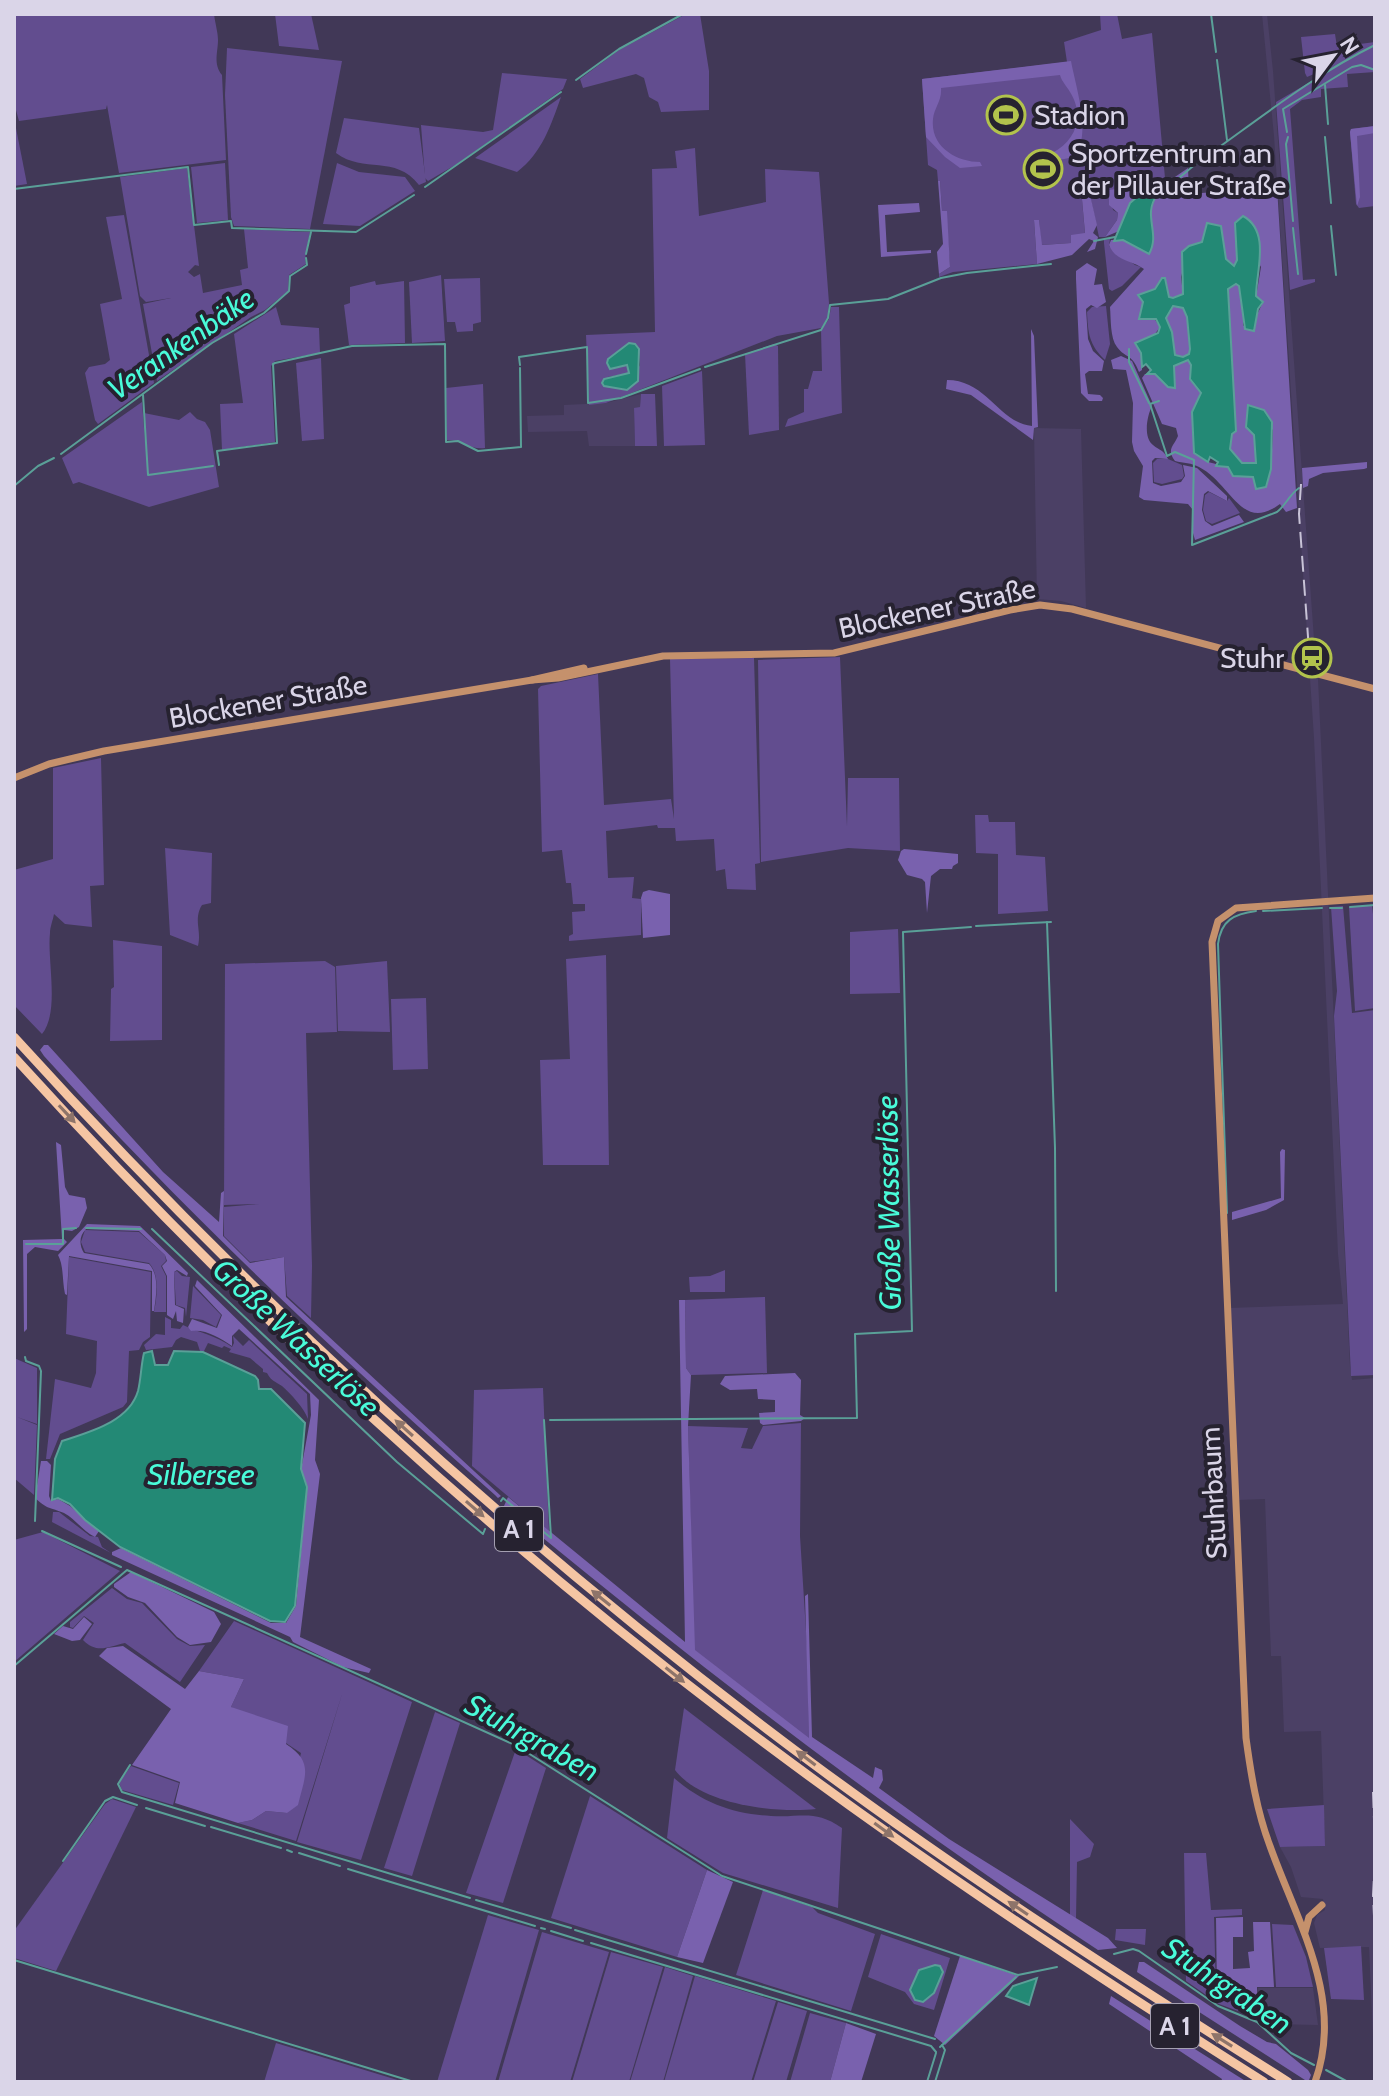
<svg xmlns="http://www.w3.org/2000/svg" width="1389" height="2096" font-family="Cabin,sans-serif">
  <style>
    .built { fill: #4b4065 }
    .green { fill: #624d8f; fill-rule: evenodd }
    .forest { fill: #7961ae }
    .water { fill: #238975; stroke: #5aa098; stroke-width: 2; fill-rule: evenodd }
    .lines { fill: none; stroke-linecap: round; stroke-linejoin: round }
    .stream { stroke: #5aa098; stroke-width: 2 }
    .secondary { stroke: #c5916c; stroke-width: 7 }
    .highway { stroke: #f5c5a3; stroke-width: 9 }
    .rail { stroke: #c8c3d7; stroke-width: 2; stroke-dasharray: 16 8; stroke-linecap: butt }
    .oneway { fill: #8e746a }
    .labels { text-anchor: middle; stroke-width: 8; stroke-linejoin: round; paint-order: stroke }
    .shield { fill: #262230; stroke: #a49fb1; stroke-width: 2 }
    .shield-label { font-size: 26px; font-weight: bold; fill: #dad5e8 }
    .poi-label { font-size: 28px; fill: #dad5e8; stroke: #262230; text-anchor: start }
    .street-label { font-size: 28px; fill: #dad5e8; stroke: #262230 }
    .water-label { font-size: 30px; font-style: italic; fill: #49fbd9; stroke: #262230 }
  </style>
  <rect width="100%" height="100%" fill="#413857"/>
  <g class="built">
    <polygon points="1262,14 1267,14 1273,71 1315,653 1320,653 1322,671 1315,669 1318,679 1350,1367 1352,1380 1375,1378 1375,2082 1369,1947 1320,1948 1314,1923 1317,1915 1325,1910 1323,1899 1301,1897 1291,1867 1280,1847 1325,1846 1321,1731 1284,1732 1281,1656 1271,1656 1265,1499 1238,1500 1230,1308 1343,1304 1338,1254 1314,738 1274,136"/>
    <polygon points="641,394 640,408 634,409 635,446 589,446 587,431 528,432 527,416 564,415 564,405 606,403"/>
    <polygon points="1034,428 1081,429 1086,608 1061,601 1037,599"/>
    <polygon points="1258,1988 1313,1988 1318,2025 1272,2024 1260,2014"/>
  </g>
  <g class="green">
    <path d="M16,14H214C215,23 218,32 218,40C218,52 213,64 222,75L226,160L119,173L107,105L106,109L19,121L14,103Z"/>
    <polygon points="275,14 311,14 319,50 279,46"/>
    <polygon points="686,14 700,14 709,71 709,110 661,112 658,102 649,97 644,78 636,74 583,88 580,79 619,50"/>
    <polygon points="1100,14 1117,14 1122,39 1152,33 1165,178 1155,184 1109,191 1113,210 1118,213 1117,220 1105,237 1099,237 1086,177 1080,177 1085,234 1071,243 1041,245 1039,220 1034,221 1037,264 953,272 939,277 939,274 950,267 946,211 942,211 940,181 938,181 937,170 928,165 922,79 1067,62 1064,42 1101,30"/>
    <polygon points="1335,34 1337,47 1375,42 1375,72 1347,74 1348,87 1321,89 1321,97 1302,100 1290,109 1303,280 1315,279 1315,282 1290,290 1276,102 1315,79 1314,74 1307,77 1305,73 1301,37"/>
    <polygon points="227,48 342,61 310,229 234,226 231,217 225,95"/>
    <polygon points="502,73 567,79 563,89 457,164 428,181 425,178 421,125 483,132 493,130"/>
    <path d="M561,97C551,125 542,153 517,172L475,158Z"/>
    <polygon points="14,118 27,184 14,186"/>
    <path d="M344,118L419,128L426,182L419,185C395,154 364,174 336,153Z"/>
    <polygon points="1375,126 1375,206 1359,208 1356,204 1350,132 1351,129"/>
    <path d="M695,148L699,216L766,202L765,169L819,172L829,303L828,318L821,328L777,336L606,403L589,405L586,335L655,332L652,169L677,168L675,151ZM625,346L639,349L640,365L627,390L620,389L608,377L629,373V367L622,365L618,368L607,360Z"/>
    <polygon points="225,163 228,220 197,223 191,167"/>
    <polygon points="337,163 359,172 405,177 415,191 360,226 323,224"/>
    <polygon points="187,168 199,266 195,265 188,272 194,277 200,274 203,293 242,285 240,270 248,268 244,229 310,232 305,259 306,264 289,275 288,291 265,310 251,317 157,381 143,304 171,298 146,302 140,296 120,177"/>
    <polygon points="124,215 154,383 98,424 95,420 85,373 89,367 105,364 110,360 100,304 122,299 106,217"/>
    <polygon points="1110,239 1109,246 1135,265 1141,267 1122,286 1112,291 1109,289 1104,243 1104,240"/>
    <polygon points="441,275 445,341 412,343 409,282"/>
    <polygon points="480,278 481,322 473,324 473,331 457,332 455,322 447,322 444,279"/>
    <polygon points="375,281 376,285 404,281 405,343 349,345 344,305 350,303 350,287"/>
    <path d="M1106,306L1110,344L1105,360C1089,345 1088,333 1087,312L1092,307Z"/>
    <polygon points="276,307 281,325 319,328 320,353 275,361 271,366 275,442 222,450 220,404 243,403 234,334"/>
    <polygon points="831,307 839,307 842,413 785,427 788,419 804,412 804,389 808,389 813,371 822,371 821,330 829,319"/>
    <polygon points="774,344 778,346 779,430 749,435 745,354"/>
    <polygon points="321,358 324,439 302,441 296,363"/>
    <polygon points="702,371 705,445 664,446 662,386"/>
    <path d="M483,384L485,448C470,450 462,440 447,440L446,388Z"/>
    <polygon points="641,394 655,394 657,446 635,446 634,408 640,407"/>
    <polygon points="142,402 145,441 144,413 179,420 190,412 197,419 205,422 210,430 219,487 149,507 79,482 73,484 62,458"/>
    <polygon points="1157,459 1168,459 1182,465 1184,476 1182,479 1162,484 1154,482 1153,463"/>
    <polygon points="1209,492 1227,501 1229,498 1240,513 1212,524 1206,521 1203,510 1205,495"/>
    <polygon points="840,657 847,826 848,778 899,778 900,851 848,848 761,862 758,660"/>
    <polygon points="754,658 760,863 755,864 756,890 727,889 725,869 716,871 714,839 676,841 675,828 658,828 657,825 606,831 608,878 634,877 632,898 641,899 641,935 569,941 569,936 573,934 572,912 585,911 585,904 573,904 571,883 566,883 562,850 542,852 538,689 541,686 598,674 604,805 671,799 674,819 670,659"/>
    <path d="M101,758L104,885L90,886L92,927L65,924L54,914C53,920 50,927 50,933C47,961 60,1012 42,1034L14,1005V870L53,859V768Z"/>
    <polygon points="975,815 988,815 989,822 1015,822 1016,855 1045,857 1048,911 998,914 998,854 976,853"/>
    <path d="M165,848L212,853L211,903L202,905C193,919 202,931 198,946L170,935Z"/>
    <polygon points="1372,905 1375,932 1375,1008 1355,1011 1349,907"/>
    <polygon points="1343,906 1352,1013 1375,1010 1375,1375 1351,1376 1334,1016 1337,991 1331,907"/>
    <polygon points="898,929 900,993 850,994 850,932"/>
    <polygon points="113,940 162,946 162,1040 110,1041 111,989 114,987"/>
    <polygon points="606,955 609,1165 543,1165 540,1060 570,1059 566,959"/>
    <polygon points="325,961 335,967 337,1032 306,1033 312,1266 311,1318 287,1296 284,1257 250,1262 224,1236 224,1207 260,1204 224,1205 225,964"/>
    <polygon points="387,961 390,1032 338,1031 336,966"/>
    <polygon points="426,998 428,1069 393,1070 391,999"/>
    <path d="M85,1230L139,1232L165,1255L166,1261L161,1266L166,1276V1312H154C157,1297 160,1275 149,1263L85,1252L81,1242Z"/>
    <polygon points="69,1257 151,1272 150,1337 143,1342 139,1350 129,1351 127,1402 123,1407 60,1434 50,1459 46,1459 55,1379 91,1388 96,1373 97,1341 66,1334"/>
    <polygon points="725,1270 725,1292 690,1292 689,1277 710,1276"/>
    <polygon points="177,1271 182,1276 190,1277 186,1317 185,1308 176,1305 174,1272"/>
    <polygon points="193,1286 221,1315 216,1327 203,1320 190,1318"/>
    <polygon points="765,1297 767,1373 691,1375 686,1368 685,1300"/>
    <path d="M165,1317L171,1320V1328L180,1329L183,1325C199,1333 216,1335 232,1347L234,1343L233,1336L243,1346L249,1340L307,1394L308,1419C304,1408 291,1394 282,1386C275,1381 272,1382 267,1373L263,1372V1369L250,1358L229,1352L231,1349L224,1346L222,1348L208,1343L204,1351H200L197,1342L181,1337L176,1340L172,1347L146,1350L144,1345L156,1334L165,1335Z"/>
    <polygon points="14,1358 37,1368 37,1424 17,1417 37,1425 34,1495 14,1478"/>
    <polygon points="543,1388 549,1531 472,1466 474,1390"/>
    <polygon points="801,1423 800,1536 808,1663 809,1739 694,1650 688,1426 748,1428 741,1448 752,1449 763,1426"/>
    <polygon points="53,1512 59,1512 90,1536 98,1537 102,1547 111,1553 52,1522"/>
    <polygon points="43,1532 120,1571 14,1662 14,1540"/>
    <path d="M112,1588L127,1599L142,1603L177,1639L190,1646L205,1645L180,1682L125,1643C107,1647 97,1654 83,1640L94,1623L84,1616L73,1628L70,1627V1622Z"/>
    <polygon points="234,1621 412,1702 361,1860 297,1842 343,1691 296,1841 238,1823 252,1820 266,1811 287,1813 301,1753 231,1707 244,1679 199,1671"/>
    <path d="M684,1708L816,1809C774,1813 702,1805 675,1770Z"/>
    <polygon points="435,1712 460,1723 412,1876 384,1868"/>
    <polygon points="516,1749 546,1768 503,1903 466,1893"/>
    <polygon points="131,1766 179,1783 173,1805 122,1790 119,1783"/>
    <path d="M674,1778C703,1803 733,1814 771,1816C802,1818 814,1809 842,1828L838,1908L723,1873L667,1838Z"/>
    <polygon points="590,1796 707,1870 677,1957 551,1918"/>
    <polygon points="112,1799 136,1807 56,1971 14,1958 14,1931 105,1804"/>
    <polygon points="1324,1805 1325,1846 1280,1847 1267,1809"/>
    <polygon points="1070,1819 1094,1844 1090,1857 1077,1862 1076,1919 1070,1916"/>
    <polygon points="1184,1853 1206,1853 1211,1910 1242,1909 1242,1915 1214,1917 1216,1994 1234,1998 1239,2005 1238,2011 1219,2004 1186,1981"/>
    <polygon points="763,1890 812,1907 818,1913 875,1934 851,2011 736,1975"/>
    <polygon points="488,1915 539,1930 495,2082 437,2082"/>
    <polygon points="1272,1924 1293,1925 1306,1957 1313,1987 1276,1987"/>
    <polygon points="1116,1929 1146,1929 1145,1945 1115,1940"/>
    <polygon points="542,1932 609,1952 570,2082 498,2082"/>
    <polygon points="881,1934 950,1958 934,2010 914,2004 905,1992 868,1977"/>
    <polygon points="1361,1946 1364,2000 1331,1999 1324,1948"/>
    <polygon points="611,1952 663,1967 629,2082 572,2082"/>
    <polygon points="665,1967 693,1976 663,2082 630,2082"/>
    <polygon points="695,1976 776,2001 751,2082 664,2082"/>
    <polygon points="778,2002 807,2011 786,2082 753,2082"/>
    <polygon points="810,2013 846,2023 830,2082 790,2082"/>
    <polygon points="276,2043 404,2082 264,2082"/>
  </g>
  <g class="forest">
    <path d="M1071,61C1075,84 1094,141 1072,156C1067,160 1059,159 1053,160L1052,153C1076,141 1085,116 1070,92C1066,85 1062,82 1060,75L941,88C942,101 934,108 933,119C930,147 957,162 980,162L982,166L960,168L945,157L926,137L922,79Z"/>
    <polygon points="1375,126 1375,133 1357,136 1360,197 1357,206 1350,132 1351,129"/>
    <path d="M1188,168L1189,194L1277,187L1297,508L1286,512L1280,504C1241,533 1232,484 1199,467C1192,463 1183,463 1175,461C1166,449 1174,446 1178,436L1176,428L1162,424L1142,378L1145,374H1155L1168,387L1174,388V366L1188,360L1191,365L1190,379L1201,392L1192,412L1208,462L1228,467L1234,476L1254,477L1266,487L1271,469L1273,430L1248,406L1246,427L1254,435L1256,463H1242L1230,449L1232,434L1236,431L1228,289L1237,284L1239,286L1243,305V326L1256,317L1263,302L1256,297L1261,267L1235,223L1237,260L1234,266L1226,259L1221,226L1207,223L1202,243L1189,246L1181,277L1183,294L1173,298L1169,297L1166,281L1162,278L1155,289L1138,295L1160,327L1141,353L1142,370L1139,372C1132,353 1126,359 1117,347C1110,338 1111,319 1110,307L1144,269C1132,260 1116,262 1109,245L1111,240H1123L1138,248L1151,204L1157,195L1154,191C1129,200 1128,207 1119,231L1105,237L1117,220L1118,213L1109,205V190L1155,184L1165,178L1172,179Z"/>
    <polygon points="1080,177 1086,177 1097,225 1093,233 1098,237 1095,249 1087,252 1094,241 1089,239 1072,255 1037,264 1034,220 1039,220 1042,245 1071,243 1071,235 1085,233"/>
    <polygon points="938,181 940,181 942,211 947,211 950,267 939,274 937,252 943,244"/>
    <polygon points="919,203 920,212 885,215 887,252 931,250 931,253 881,257 878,205"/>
    <polygon points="1087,263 1097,269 1094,285 1102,284 1106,302 1097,308 1091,305 1086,309 1088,339 1093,351 1104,361 1102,371 1089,371 1085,374 1088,394 1100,395 1103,398 1102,401 1089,401 1081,393 1076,279 1076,271"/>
    <polygon points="1173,306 1183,307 1187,317 1190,349 1189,354 1183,357 1175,355 1172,332 1166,318"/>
    <path d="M1031,329L1034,336L1038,427L1034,428L1033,440L971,395L946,389L947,380C987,380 999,423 1032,426Z"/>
    <path d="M1121,356L1132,361L1152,406C1147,416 1143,437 1153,445C1160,451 1163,449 1168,459L1155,458L1152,461L1153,483L1161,486L1181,482L1185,476L1183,465L1197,468L1227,496V501L1208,491L1204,494L1202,510L1205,521L1212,526L1239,515L1244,522L1195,540L1193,533V510L1188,504L1144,500L1139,497L1143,466L1134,451L1132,442L1133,403L1126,370L1113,369L1111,360Z"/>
    <polygon points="1367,462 1367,468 1364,469 1323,473 1309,479 1308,486 1303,488 1302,468"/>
    <polygon points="904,849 958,854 958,863 953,866 952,869 940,869 931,876 927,913 925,882 922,879 907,875 898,860 901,851"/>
    <polygon points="649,890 670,894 670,935 643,938 641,898 643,892"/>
    <path d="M44,1045H48L163,1172L219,1222L221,1193L224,1191L223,1236L250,1263L284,1257L286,1297L501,1496L498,1498L495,1495C338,1356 185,1212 44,1056L40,1050Z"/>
    <polygon points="56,1142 61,1145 65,1187 69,1195 85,1198 87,1208 79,1227 72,1231 64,1230 64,1239 67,1242 58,1251 35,1247 27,1254 27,1329 24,1332 23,1240 62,1239"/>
    <polygon points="1282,1149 1285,1150 1284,1200 1266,1210 1232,1220 1232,1212 1281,1198 1280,1152"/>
    <path d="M87,1224L140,1226L188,1273L187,1276L177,1270L174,1272L175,1305L184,1309L183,1323L177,1321L176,1311L173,1319L167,1315V1276L162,1266L167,1261L165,1255L139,1231L86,1229C79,1236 79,1245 84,1253L149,1264C160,1276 156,1296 154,1311H152V1271L69,1256L67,1295L65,1294C62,1281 64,1266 58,1255Z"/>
    <path d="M197,1280L319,1400L315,1460L320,1474L300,1637L371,1669L369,1673L343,1667L293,1642L290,1637L112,1555V1552L121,1548L271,1623H286L296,1606L307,1486L301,1470L311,1415L310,1394L239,1329L232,1336V1346C220,1338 206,1329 191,1331L188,1327L192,1319L217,1328L222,1315L195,1286Z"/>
    <path d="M679,1300H685L686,1368L691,1375L688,1426L695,1650L809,1738L805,1596L808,1594L812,1737L873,1778L875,1767L882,1770L883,1780L879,1788L949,1839L1108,1938L1117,1948L1098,1950C891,1815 695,1664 504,1506L508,1497L685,1642Z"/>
    <polygon points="795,1373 801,1380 800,1415 805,1418 801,1421 763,1425 760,1423 759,1413 775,1412 775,1400 758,1399 757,1389 730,1390 720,1384 725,1376"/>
    <path d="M41,1461H47L51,1465L49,1496L51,1501L58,1499L70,1506L99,1531L95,1537C82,1531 76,1519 64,1513C50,1507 48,1510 35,1498Z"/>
    <polygon points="131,1572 214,1612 221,1624 211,1642 190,1645 177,1637 145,1603 128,1597 114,1587 114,1584"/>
    <polygon points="84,1617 92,1624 80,1640 72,1641 54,1634 63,1626 73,1629"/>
    <path d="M123,1646L185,1689L199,1671L244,1679L231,1707L288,1726L286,1744C314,1762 305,1776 298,1805L287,1813L266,1811L252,1820L238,1823L175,1803L180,1782L132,1765L171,1709L99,1656L107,1648Z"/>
    <polygon points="707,1870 733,1882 703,1963 677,1957"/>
    <polygon points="1243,1917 1243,1937 1233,1937 1233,1969 1250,1968 1248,1952 1254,1951 1253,1922 1270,1922 1274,1987 1257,1987 1258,2017 1240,2010 1240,2004 1234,1994 1217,1993 1216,1918"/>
    <polygon points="960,1956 1019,1976 945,2045 934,2036"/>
    <polygon points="1139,1962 1144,1962 1240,2026 1267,2042 1276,2044 1308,2070 1311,2075 1309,2080 1305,2080 1137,1972"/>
    <polygon points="1111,1996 1247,2082 1221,2082 1222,2079 1109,2004"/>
    <polygon points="846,2023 876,2034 861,2082 830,2082"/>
  </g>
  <g class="water">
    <path d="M1154,191L1157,195C1142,216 1161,233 1149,254L1123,240L1114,241L1130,203L1137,197Z"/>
    <path d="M1243,216C1271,231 1256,272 1256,296L1263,302L1258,309L1254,331L1245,329L1239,286L1236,284L1228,289L1236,431L1232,434L1230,449L1242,463H1256L1254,435L1246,427L1248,405L1264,410L1272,422L1271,469L1266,487L1256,489L1253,477L1233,476L1228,467L1216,466L1218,462L1210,457L1208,462L1194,453L1192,412L1201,393L1190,379L1191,365L1188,360L1174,366L1175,388L1168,387L1155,374H1147L1151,370L1146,364L1142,367L1141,353L1135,343L1158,333L1160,327L1156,319H1139L1143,302L1138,295L1155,289L1162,278H1165L1169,297L1173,298L1183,294L1182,252L1189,246L1202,242L1207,223L1221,226L1226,259L1234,266L1237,260L1235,223ZM1173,306L1183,308L1187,317L1190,349L1189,354L1183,357L1175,355L1172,332L1166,318Z"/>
    <polygon points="629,343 635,344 639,349 638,381 627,390 604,386 602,383 604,379 629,373 627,365 610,369 607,363 608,359"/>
    <path d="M152,1351L155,1365H168L174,1351L203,1352L255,1376L258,1380L259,1389H271L305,1423L301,1469L307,1487L295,1606L285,1622L270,1621L120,1547L85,1520L70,1504L58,1498L52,1500L55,1459L62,1441C89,1432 129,1422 138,1391C141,1379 141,1365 144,1353Z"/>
    <polygon points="935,1965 940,1966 943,1972 934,1993 923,2002 915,2000 910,1990 919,1970"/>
    <polygon points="1037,1978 1029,2005 1006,1996 1013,1986"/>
  </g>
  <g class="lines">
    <g class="stream">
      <polyline points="1211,14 1216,52"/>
      <polyline points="1217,60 1227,140"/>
      <polyline points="576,80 619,49 683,14"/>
      <polyline points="1325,85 1328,124"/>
      <polyline points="1287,132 1283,109 1352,67 1361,65 1375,70"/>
      <polyline points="1288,137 1286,144 1293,221"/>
      <polyline points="1325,137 1331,203"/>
      <polyline points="425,187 561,92"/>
      <polyline points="14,189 188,167 194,225 231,221 232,228 356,232 414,195"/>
      <path d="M1157,193C1173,185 1186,171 1201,160C1258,120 1312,76 1375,45"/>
      <polyline points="1331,226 1336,275"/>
      <polyline points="1293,228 1298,274"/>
      <polyline points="1094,241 1115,237"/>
      <polyline points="306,254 311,232"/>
      <polyline points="1129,349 1129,362 1149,403"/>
      <polyline points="520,365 519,357 587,347 588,403 621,398 700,369"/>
      <polyline points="705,367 821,330 828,318 830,305 888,299 941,278 967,273 1051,264"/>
      <polyline points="143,395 148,475 213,466"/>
      <path d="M1159,401L1150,404L1167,456L1175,452L1194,460L1192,545L1277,512C1286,505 1289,495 1299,488"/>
      <polyline points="61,454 212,343 264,313 289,291 290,276 307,265 306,258"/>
      <polyline points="219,465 217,451 277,443 273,364 275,363 352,346 445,344 446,442 458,441 478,451 521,447 520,368"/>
      <polyline points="14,486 38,466 54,458"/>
      <polyline points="1350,907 1375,905"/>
      <polyline points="1330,908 1342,908"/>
      <polyline points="1263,911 1322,908"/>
      <polyline points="1047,922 1055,1148 1056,1291"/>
      <polyline points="976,926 1051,922"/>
      <path d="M1227,1213L1218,944C1221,920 1234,914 1256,911"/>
      <polyline points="86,1228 141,1229"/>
      <polyline points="152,1229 397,1462 483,1534 485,1529"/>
      <polyline points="26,1244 63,1244 63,1229 76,1228"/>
      <polyline points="25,1357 26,1361 39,1366 41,1371 35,1521"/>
      <polyline points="550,1420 857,1418 855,1334 912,1331 903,932 971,927"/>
      <polyline points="501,1501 503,1498 551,1538 544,1420"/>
      <polyline points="42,1531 121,1567"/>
      <polyline points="14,1666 127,1570 517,1746 722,1876 1018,1975 1057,1967"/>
      <polyline points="130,1765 118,1784 122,1792 470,1898"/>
      <polyline points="146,1808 205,1826"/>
      <polyline points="211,1827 281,1848"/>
      <polyline points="287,1850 292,1852"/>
      <polyline points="299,1853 340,1866"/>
      <polyline points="63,1861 105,1801 113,1797 137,1805"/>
      <polyline points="348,1869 535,1926"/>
      <polyline points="476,1900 571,1928"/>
      <polyline points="541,1928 545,1929"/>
      <polyline points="575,1930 935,2039"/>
      <polyline points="551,1931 583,1941"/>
      <polyline points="591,1943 931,2046 936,2052"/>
      <polyline points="1114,1954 1133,1949 1139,1951 1218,2006 1257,2022 1291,2053 1314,2065"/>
      <polyline points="14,1960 414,2082"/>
      <polyline points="940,2047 1016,1977"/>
      <polyline points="1326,2070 1348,2082"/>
      <polyline points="927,2082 936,2053"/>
      <polyline points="935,2082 945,2050 942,2045"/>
    </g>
    <g class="secondary">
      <polyline points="532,680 558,678 663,656 834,653 1010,610 1040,605 1072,609 1375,689"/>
      <polyline points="14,778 49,764 104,751 532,680 584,668"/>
      <polyline points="1305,1932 1309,1917 1322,1905"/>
      <path d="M1315,2082C1345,1999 1297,1922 1270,1846C1257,1812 1251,1775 1246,1738L1212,942L1218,921L1236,908L1375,898"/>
    </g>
    <g class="highway">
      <path d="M14,1037C256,1304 523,1548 812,1763C966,1877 1126,1980 1288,2082"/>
      <path d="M14,1057C231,1296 469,1518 726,1714C899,1846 1080,1966 1264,2082"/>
    </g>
    <g class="rail">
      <polyline points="1301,484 1299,514 1310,664"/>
      <polyline points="1373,1792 1375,1846"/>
      <polyline points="1375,1857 1373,1895 1375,1936"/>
    </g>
  </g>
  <defs><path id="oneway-solid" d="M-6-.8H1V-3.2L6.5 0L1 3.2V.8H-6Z" transform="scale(2)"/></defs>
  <g class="oneway">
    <use href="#oneway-solid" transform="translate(67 1114) rotate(47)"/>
    <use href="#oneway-solid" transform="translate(404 1428) rotate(-138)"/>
    <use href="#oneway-solid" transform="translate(475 1509) rotate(41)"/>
    <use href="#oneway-solid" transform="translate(601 1598) rotate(-141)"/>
    <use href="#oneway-solid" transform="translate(675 1675) rotate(38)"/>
    <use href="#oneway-solid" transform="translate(806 1758) rotate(-143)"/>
    <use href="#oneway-solid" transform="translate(884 1830) rotate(36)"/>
    <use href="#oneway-solid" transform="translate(1018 1908) rotate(-146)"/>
    <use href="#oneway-solid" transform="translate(1222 2040) rotate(-148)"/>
  </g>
  <defs>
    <symbol id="stadium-ring" viewBox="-11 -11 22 22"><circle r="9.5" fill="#262230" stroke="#b2c34c" stroke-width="1.5"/><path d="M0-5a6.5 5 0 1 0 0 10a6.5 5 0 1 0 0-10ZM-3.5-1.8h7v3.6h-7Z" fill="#b2c34c"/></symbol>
    <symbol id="station-ring" viewBox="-11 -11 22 22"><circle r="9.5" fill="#262230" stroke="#b2c34c" stroke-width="1.5"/><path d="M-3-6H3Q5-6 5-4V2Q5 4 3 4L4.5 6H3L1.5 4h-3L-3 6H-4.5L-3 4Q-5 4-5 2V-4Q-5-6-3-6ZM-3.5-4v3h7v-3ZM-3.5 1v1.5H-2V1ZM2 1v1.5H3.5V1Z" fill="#b2c34c"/></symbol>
  </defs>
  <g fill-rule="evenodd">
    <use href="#stadium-ring" x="984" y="93" width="44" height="44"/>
    <use href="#stadium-ring" x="1021" y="147" width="44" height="44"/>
    <use href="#station-ring" x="1290" y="636" width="44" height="44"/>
  </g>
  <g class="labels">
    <g class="shield">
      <rect x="495" y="1507" width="48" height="44" rx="6"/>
      <rect x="1151" y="2004" width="48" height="44" rx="6"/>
    </g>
    <g class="shield-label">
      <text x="519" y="1538">A 1</text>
      <text x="1175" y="2035">A 1</text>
    </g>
    <g class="poi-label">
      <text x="1034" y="125">Stadion</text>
      <text x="1071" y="163">Sportzentrum an<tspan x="1071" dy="32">der Pillauer Straße</tspan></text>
      <text x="1284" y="668" text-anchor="end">Stuhr</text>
    </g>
    <g class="street-label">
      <text transform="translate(937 608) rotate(-12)" y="10">Blockener Straße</text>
      <text transform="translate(268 701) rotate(-10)" y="10">Blockener Straße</text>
      <text transform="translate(1213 1493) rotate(-93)" y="10">Stuhrbaum</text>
    </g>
    <g class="water-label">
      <text transform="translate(181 344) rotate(-35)" y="10">Verankenbäke</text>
      <text transform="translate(889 1203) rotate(-91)" y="10">Große Wasserlöse</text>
      <text transform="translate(296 1338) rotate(43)" y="10">Große Wasserlöse</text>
      <text x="201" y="1485">Silbersee</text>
      <text transform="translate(532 1738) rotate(29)" y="10">Stuhrgraben</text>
      <text transform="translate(1227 1986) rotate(34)" y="10">Stuhrgraben</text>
    </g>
  </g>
  <rect width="1389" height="2096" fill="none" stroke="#dad5e8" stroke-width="32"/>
  <g transform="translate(1333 56) rotate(58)" stroke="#262230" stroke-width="6" paint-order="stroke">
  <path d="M0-6L14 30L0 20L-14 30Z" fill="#dad5e8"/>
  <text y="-12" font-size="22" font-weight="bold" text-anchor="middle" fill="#dad5e8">N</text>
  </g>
</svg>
